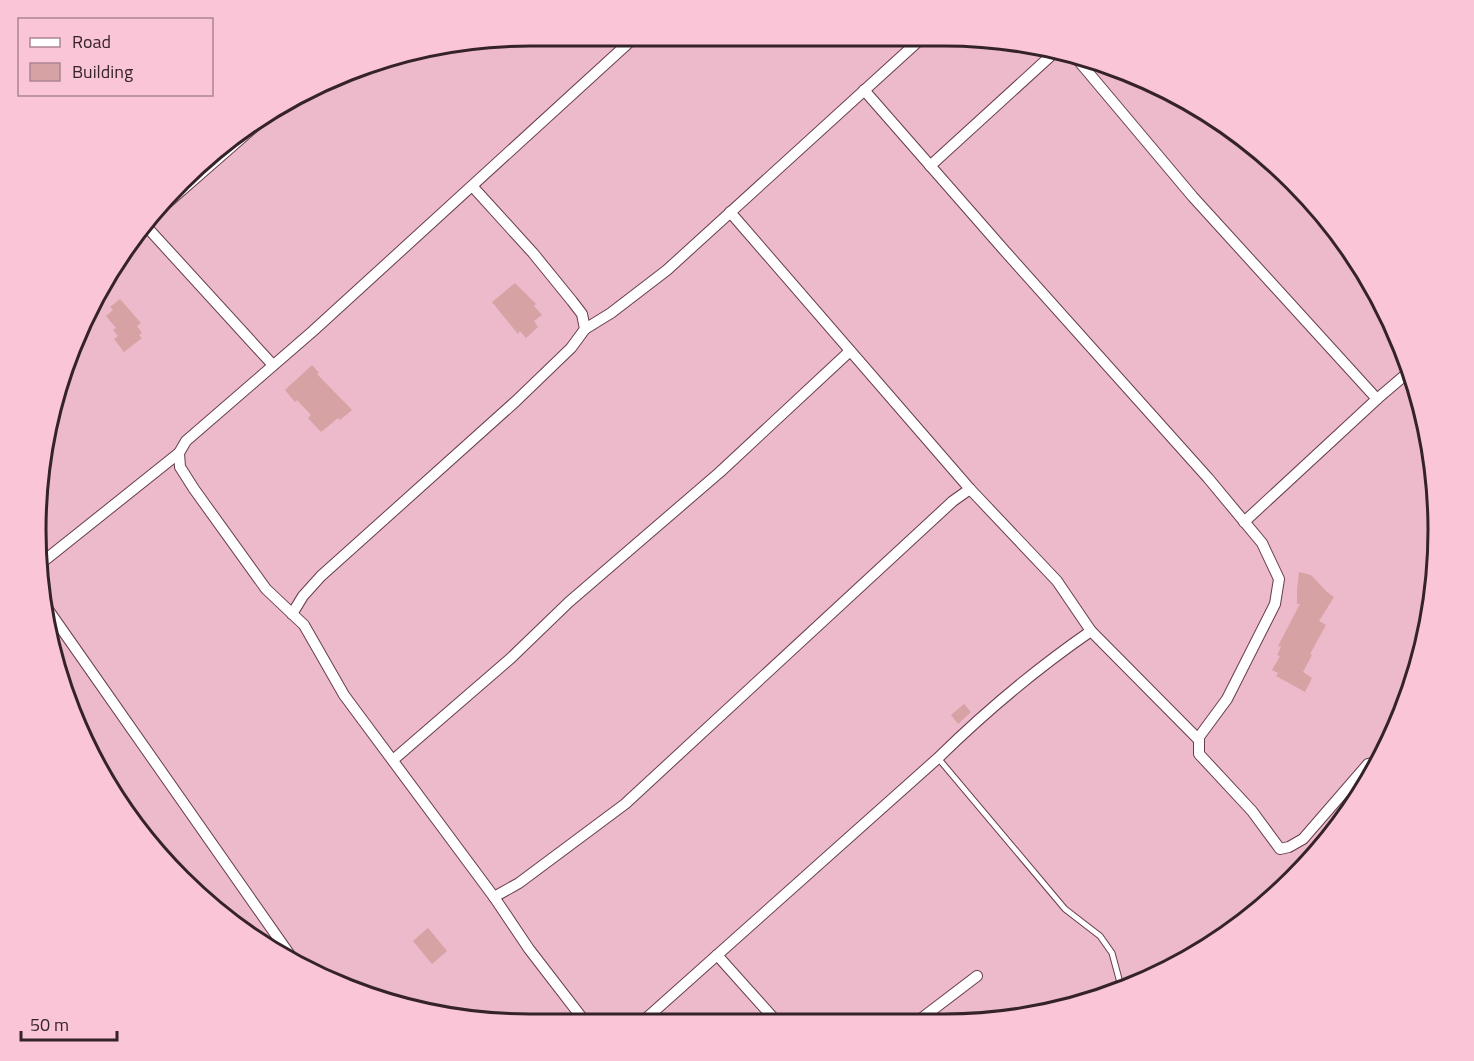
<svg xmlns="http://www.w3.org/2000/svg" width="1474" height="1061" font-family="'Titillium Web',sans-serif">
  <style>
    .building { fill: #d6a2a3 }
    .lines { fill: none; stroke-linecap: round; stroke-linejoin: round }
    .lane-casing { stroke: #673d4c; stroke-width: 7 }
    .street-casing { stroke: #673d4c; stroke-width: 12 }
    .lane { stroke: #fff; stroke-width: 5 }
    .street { stroke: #fff; stroke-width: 10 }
    .rim { fill: none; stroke: #36232a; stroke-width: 3 }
  </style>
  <rect width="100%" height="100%" fill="#ecbaca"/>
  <g class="building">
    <polygon points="515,283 536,304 534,306 542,315 534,321 538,327 526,338 520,331 518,334 492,302"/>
    <polygon points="120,299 141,323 137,326 142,333 139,335 142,338 124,352 114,339 118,336 113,330 116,328 106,316 113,310 110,307"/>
    <polygon points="312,365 319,373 317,374 352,410 340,420 338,418 321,432 308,418 311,415 297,400 295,402 285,390"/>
    <polygon points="1299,572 1311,575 1327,592 1334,597 1319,621 1326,625 1310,654 1312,655 1303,672 1312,678 1305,692 1276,676 1278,673 1272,670 1280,656 1277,655 1281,647 1278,646 1300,604 1297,604 1297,590"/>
    <polygon points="964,704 971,712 958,724 951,715"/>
    <polygon points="428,928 447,951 432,964 413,941"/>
  </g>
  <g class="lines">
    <defs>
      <polyline id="lane" points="938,758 1065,909 1100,936 1112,953 1122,990"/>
      <g id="street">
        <polyline points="1077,59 1193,197 1377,399"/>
        <polyline points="864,90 1004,250 1208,478 1262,543 1279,579 1275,604 1227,699 1199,737 1199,754 1252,811 1280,849 1289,847 1303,839 1368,764 1379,761"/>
        <polyline points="930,166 1056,51"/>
        <polyline points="730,212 970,489 1057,581 1091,631 1198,739"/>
        <polyline points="150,218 270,113"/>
        <polyline points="145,225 272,364"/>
        <polyline points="585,329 611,313 667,270 924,36"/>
        <polyline points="1244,522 1377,399 1411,370"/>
        <polyline points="40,564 179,453"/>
        <polyline points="42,601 297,965"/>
        <polyline points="292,614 303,596 321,576 516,401 571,348 585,329 582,314 572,301 533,253 473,187"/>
        <polyline points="1396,724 1399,711 1407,697"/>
        <polyline points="393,760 511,658 569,602 720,472 850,351"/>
        <polyline points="494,897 519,883 625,804 953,501 970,489"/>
        <polyline points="717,955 777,1022"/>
        <polyline points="918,1021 977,976"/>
        <polyline points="586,1023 529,949 494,897 344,695 304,625 266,589 194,489 180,467 179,453 186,441 313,331 636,36"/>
        <path d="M641,1023L938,758C986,711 1036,669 1091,631"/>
      </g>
    </defs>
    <use href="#lane" class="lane-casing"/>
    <use href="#street" class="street-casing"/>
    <use href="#lane" class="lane"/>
    <use href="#street" class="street"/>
  </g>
  <path d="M0 0H1474V1061H0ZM530 46H944A484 484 0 0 1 1428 530V530A484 484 0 0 1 944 1014H530A484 484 0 0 1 46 530V530A484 484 0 0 1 530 46Z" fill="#fac6d7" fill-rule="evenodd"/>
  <path class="rim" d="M530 46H944A484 484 0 0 1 1428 530V530A484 484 0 0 1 944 1014H530A484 484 0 0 1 46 530V530A484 484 0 0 1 530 46Z"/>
  <rect x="18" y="18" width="195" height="78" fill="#fac6d7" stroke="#ac8592" stroke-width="1.5"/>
  <rect x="30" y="38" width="30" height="9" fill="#ffffff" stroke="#ac8592" stroke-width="1.5"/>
  <text x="72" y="48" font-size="18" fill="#36232a">Road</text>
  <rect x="30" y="63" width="30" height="18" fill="#d6a2a3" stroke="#ac8592" stroke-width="1.5"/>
  <text x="72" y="78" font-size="18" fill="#36232a">Building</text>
  <path d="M21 1031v9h96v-9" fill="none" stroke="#36232a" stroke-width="3"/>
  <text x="30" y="1031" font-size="18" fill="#36232a" stroke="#fac6d7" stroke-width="4.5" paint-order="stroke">50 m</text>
</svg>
